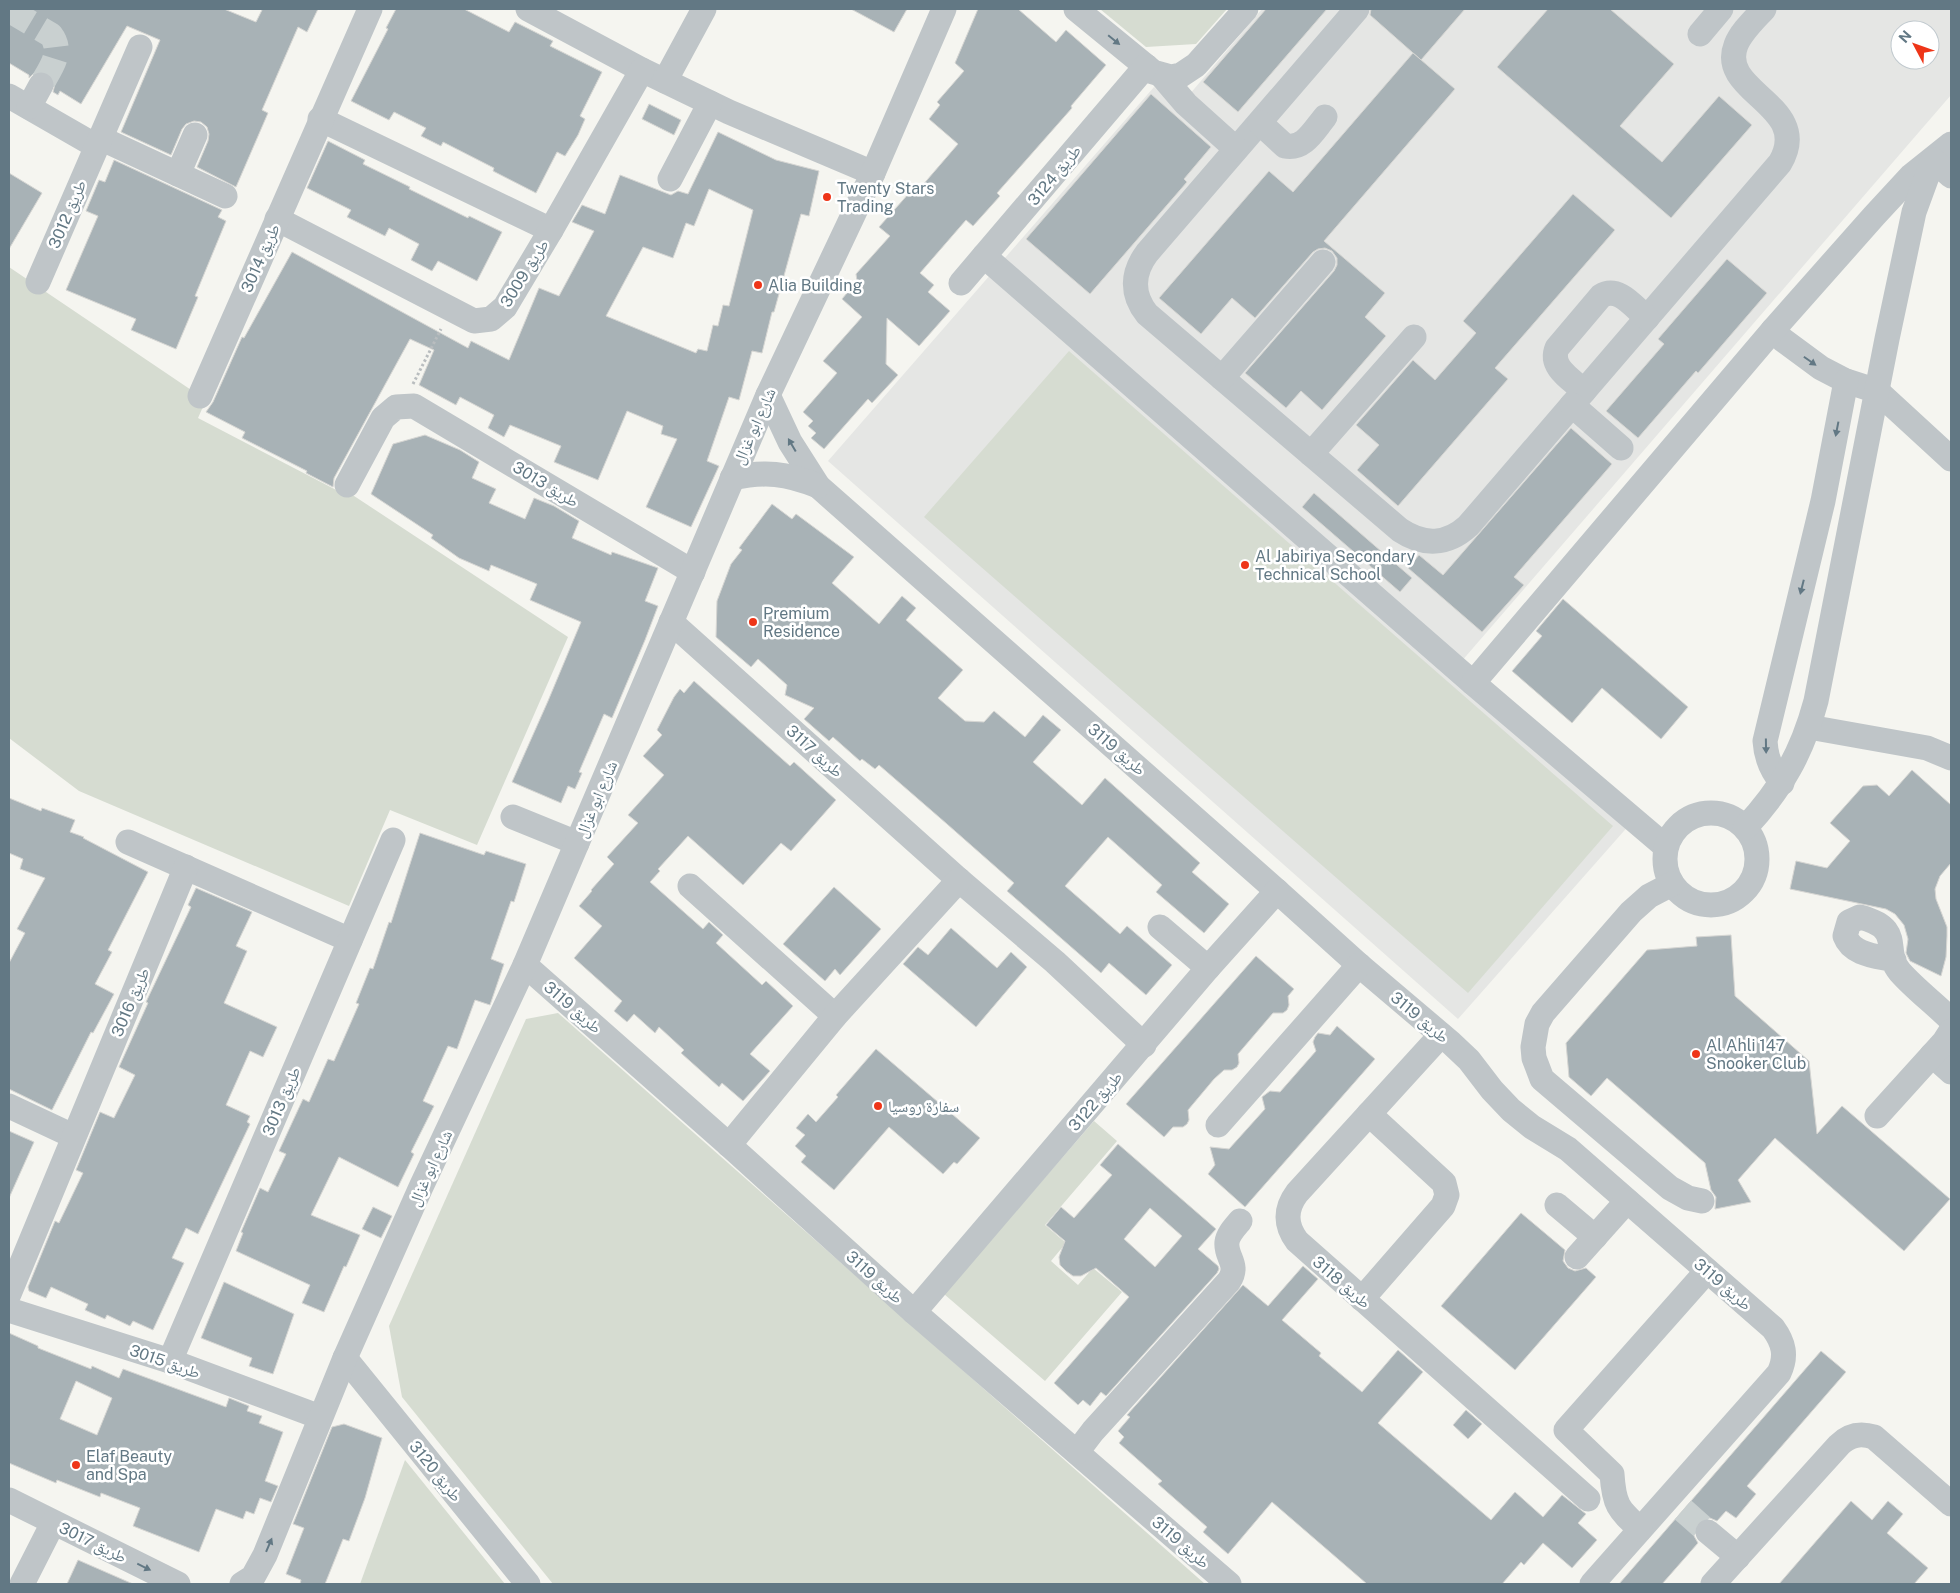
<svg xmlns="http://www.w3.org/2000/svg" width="1960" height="1593" font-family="'Public Sans','Noto Naskh Arabic',sans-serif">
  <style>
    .built { fill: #e5e6e4; fill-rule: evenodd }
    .green { fill: #d6dcd1 }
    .building { fill: #a8b2b6; stroke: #d6d6d3; fill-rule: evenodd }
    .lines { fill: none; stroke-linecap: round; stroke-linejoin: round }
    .minor-tunnel { stroke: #c9d0d0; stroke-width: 25; stroke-dasharray: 25 12; stroke-linecap: butt }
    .path { stroke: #b9bdbf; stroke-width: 3; stroke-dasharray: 2.5 2.5; stroke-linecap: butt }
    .minor { stroke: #bfc5c8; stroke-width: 25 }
    .oneway { fill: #627884 }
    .poi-dot { fill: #ee3518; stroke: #fff; stroke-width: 2 }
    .labels { text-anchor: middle; stroke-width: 5; stroke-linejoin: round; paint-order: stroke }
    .street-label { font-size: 16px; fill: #627884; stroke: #fff }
    .poi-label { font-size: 16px; fill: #627884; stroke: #fff; text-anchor: start }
  </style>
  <rect width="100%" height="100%" fill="#f5f5f0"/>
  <path class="built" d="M1262,9H1951V95L1454,670L1631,823L1458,1019L828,461L1154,87L1178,108ZM1900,30H1930V60H1900Z"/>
  <g class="green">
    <polygon points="1100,9 1227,9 1196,44 1146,47"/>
    <polygon points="9,267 206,400 198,418 342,493 345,490 568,637 477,845 390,810 349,906 79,791 9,738"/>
    <polygon points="1069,351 1613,826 1468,993 924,517"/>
    <polygon points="558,1013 1205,1584 553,1584 402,1397 389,1326 526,1019"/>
    <polygon points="1094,1121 1117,1141 1045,1225 1066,1243 1051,1261 1078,1285 1093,1268 1122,1292 1045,1381 944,1294"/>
    <polygon points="405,1460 505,1584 360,1584"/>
  </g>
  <g class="building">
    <polygon points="9,9 224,9 256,22 262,10 259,9 318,9 307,32 298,27 262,110 268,113 236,187 197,167 208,141 209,134 207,127 201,122 194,121 186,124 182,129 171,155 121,132 160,40 127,26 81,104 60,91 58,95 53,92 55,84 53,78 48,73 40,71 34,73 29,78 29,75 9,63"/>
    <polygon points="396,9 464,9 509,32 515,22 553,41 550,46 602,72 580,116 585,119 578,135 565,156 557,152 536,193 493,171 494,168 443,142 441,146 421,136 426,128 394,112 389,120 351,101 388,29 386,28"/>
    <polygon points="851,9 907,9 894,32"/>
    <polygon points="978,9 1018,9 1056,42 1066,30 1106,65 1071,106 1072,108 997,193 1000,196 973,226 966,220 920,273 934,285 928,292 950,311 919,346 887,318 886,364 898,375 872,403 868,399 824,449 811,438 816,433 808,426 813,421 803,412 837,373 823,361 862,317 842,299 857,281 856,274 890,236 879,227 911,191 915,194 958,144 929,119 940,105 937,102 964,71 955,63"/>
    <polygon points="1266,9 1327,9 1238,112 1203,82"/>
    <polygon points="1371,9 1465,9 1421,60 1370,15"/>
    <polygon points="1548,9 1610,9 1674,64 1620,126 1662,162 1719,96 1752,125 1671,218 1497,67"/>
    <polygon points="1413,53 1455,89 1324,241 1385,293 1365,317 1386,336 1322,410 1301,391 1286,408 1245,373 1334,271 1337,265 1337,258 1332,251 1325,248 1318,249 1313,252 1255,318 1232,298 1201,334 1159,298 1269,171 1293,192"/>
    <polygon points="1151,94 1211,147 1184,179 1187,182 1090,294 1026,239"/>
    <polygon points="649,104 681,120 674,135 642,119"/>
    <path d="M718,132L776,160L819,171L809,216L801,214L774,312H772L762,353L752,351L739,400L729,397L707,461L719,466L691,527L646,507L677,439L661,434L663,426L627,411L598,480L554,462L561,446L510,425L504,437L488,428L494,415L460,397L456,405L419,385L434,350L410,339L334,478L333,487L306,473L307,471L242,438L245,432L206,412L213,402L242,337L244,338L292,252L468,348L471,341L509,360L539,288L559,296L594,231L572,222L582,205L605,214L620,175L671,195L678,191L688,194ZM709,189L753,210L729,306L723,305L718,326L713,325L707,351L698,349L696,353L606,316L643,247L673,258L686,223L694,226Z"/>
    <polygon points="328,141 365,160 363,164 410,187 409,189 468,218 469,216 502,232 477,281 438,261 432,271 411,260 419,244 389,228 385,236 347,217 351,210 307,188"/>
    <polygon points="114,160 222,210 218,217 226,221 195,296 198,297 176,349 131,330 136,319 66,290 98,216 86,211 99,180 105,182"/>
    <polygon points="9,173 42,193 9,249"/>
    <polygon points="1573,194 1615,230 1495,368 1508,379 1398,506 1357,470 1379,445 1356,425 1413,360 1435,380 1476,333 1463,321"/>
    <polygon points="1727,259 1767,293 1698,373 1696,371 1638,438 1606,411 1664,344 1658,339"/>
    <polygon points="1571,428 1612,464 1514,577 1524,585 1482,632 1408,568 1419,555 1443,575"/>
    <polygon points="425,435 460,450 479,462 472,478 496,489 489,503 525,519 534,498 554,506 579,521 572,538 611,555 612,552 658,568 645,601 658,606 645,640 612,718 604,714 579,772 582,773 575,789 568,786 561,803 512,782 548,701 581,622 530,600 537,584 491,565 489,571 459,558 431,538 433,535 371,494 393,444"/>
    <polygon points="1314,493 1412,578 1400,592 1302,507"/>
    <polygon points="772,504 792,519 796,514 854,557 832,583 879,624 902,596 916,608 906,620 963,670 938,698 965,721 984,722 994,711 1025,737 1043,715 1061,730 1033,762 1082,805 1105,778 1200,863 1192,872 1229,904 1204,933 1156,892 1162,885 1108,837 1065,886 1120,934 1127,926 1172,965 1146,995 1109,963 1101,973 1007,891 1014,883 947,824 879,765 875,769 862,759 860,761 833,737 829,741 804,719 814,708 785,695 787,685 758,659 751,667 716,637 717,601 731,564 742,550 739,548"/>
    <polygon points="1563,599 1688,707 1661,739 1602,688 1572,723 1512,671 1542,636 1536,631"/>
    <polygon points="694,681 790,766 794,762 836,800 791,851 781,843 743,885 688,836 658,869 660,871 650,882 703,929 709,922 723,935 716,943 762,985 766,981 793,1006 750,1054 770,1071 743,1101 722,1083 719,1087 681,1053 684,1050 659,1027 655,1033 634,1014 627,1022 614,1011 622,1001 574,958 602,926 579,906 592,891 591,890 614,864 607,857 638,823 628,815 664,775 643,756 662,735 657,730 674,697 680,689 684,693"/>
    <polygon points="1912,770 1951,805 1951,863 1940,876 1935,889 1936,899 1947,927 1947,936 1946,957 1941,976 1910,961 1906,953 1908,939 1904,925 1895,914 1886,909 1790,889 1796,861 1827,868 1850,841 1830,823 1863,786 1877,785 1889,796"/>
    <polygon points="9,798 41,811 42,808 75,820 70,832 84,837 83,838 148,872 108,950 112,952 95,984 114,994 93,1033 91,1032 52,1110 9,1089 9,963 25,933 17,929 45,878 20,869 23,859 9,853"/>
    <polygon points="420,833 484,855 486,851 526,864 514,902 511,901 491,959 504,964 490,1005 475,1000 457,1049 448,1046 423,1101 434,1106 411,1152 414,1154 398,1187 339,1157 311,1215 360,1235 346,1267 344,1266 324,1312 302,1303 310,1285 236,1251 243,1233 241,1232 260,1188 268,1192 286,1154 279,1151 303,1099 309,1102 328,1059 334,1061 359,1004 356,1003 370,968 373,969 389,922 391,923"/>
    <polygon points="834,887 881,929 840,975 835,969 825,981 783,944"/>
    <polygon points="196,888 252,912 236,946 247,951 224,1003 277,1027 263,1057 250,1051 226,1105 250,1116 247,1122 250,1124 198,1234 186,1228 172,1258 184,1263 153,1330 133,1321 130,1326 107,1315 105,1319 85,1310 88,1304 51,1287 46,1298 29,1291 28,1287 55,1221 59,1223 83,1173 76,1170 100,1112 114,1118 135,1075 119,1067 148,1003 146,1002 191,907 188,905"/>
    <polygon points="951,928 997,968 1011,952 1027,967 976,1027 903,964 918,947 928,955"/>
    <polygon points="1731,935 1735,996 1809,1061 1817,1134 1842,1106 1950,1199 1904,1251 1775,1138 1738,1180 1751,1202 1715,1209 1716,1197 1711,1190 1705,1163 1607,1078 1591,1096 1569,1077 1566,1043 1647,950 1697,946 1696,937"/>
    <polygon points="1256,956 1294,989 1288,996 1289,1005 1287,1010 1283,1013 1273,1013 1238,1054 1239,1063 1237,1067 1232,1070 1224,1070 1214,1079 1188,1110 1189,1120 1187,1124 1183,1127 1173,1127 1164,1137 1126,1104"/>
    <polygon points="1337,1026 1375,1059 1245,1207 1208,1174 1215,1165 1210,1147 1229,1149 1265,1109 1262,1097 1270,1091 1280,1092 1316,1051 1313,1042 1315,1037 1318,1033 1330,1035"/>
    <polygon points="876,1049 980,1138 957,1164 954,1162 943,1174 889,1127 834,1190 801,1162 806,1156 795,1146 805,1135 796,1128 808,1114 816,1122 838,1097 836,1095"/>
    <polygon points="9,1131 34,1142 9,1198"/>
    <path d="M1118,1144L1216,1229L1198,1249L1218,1266L1219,1269L1217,1273L1106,1396L1101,1392L1090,1406L1083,1400L1078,1405L1054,1383L1129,1297L1096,1268L1081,1276H1073L1066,1271L1060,1265L1059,1257L1065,1241L1046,1225L1061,1207L1074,1218L1112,1175L1100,1165ZM1150,1208L1182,1236L1155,1267L1124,1239Z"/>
    <polygon points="373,1207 392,1216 381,1238 362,1229"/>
    <polygon points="1521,1213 1565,1250 1563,1261 1568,1268 1575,1271 1586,1268 1596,1277 1515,1370 1441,1306"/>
    <polygon points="1303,1266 1318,1279 1282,1320 1321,1353 1319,1356 1362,1392 1398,1350 1423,1372 1378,1423 1491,1520 1515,1492 1543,1517 1562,1495 1586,1514 1578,1523 1597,1540 1572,1568 1543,1543 1524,1565 1521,1562 1502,1584 1367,1584 1272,1502 1228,1554 1203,1532 1207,1527 1158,1484 1162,1481 1119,1443 1124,1437 1118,1431 1130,1417 1127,1415 1243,1285 1268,1306"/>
    <polygon points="224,1282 294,1314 273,1374 249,1366 252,1358 201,1338"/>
    <path d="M9,1333L38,1346V1348L91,1369L92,1366L119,1378L123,1369L226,1407L229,1398L249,1406L247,1411L262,1416L259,1423L283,1432L265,1481L278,1486L271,1502L260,1498L254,1514L246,1511L243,1519L216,1509L199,1552L133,1526L140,1508L101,1493L100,1497L57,1480L56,1483L9,1463ZM76,1381L112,1398L97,1435L60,1419Z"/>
    <polygon points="1821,1351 1846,1372 1747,1486 1756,1494 1736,1518 1726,1511 1717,1521 1710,1518 1704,1518 1697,1522 1694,1530 1694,1536 1698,1543 1662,1584 1619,1584"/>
    <polygon points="1466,1410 1482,1424 1468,1439 1453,1425"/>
    <polygon points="344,1424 382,1438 365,1498 349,1541 343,1539 325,1584 300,1584 301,1580 286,1574 304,1528 293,1524 332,1427"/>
    <polygon points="1851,1501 1872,1520 1888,1501 1903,1514 1887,1533 1928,1568 1914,1584 1779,1584"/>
    <polygon points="78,1560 133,1584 67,1584"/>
  </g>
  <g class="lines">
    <g class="minor-tunnel">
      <path d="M9,10L51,35C64,52 50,69 41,85"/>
      <polyline points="1683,1510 1708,1532"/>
    </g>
    <polyline class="path" points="413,384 441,329"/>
    <g class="minor">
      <polyline points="528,9 642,70 729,112 873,173"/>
      <polyline points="1076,9 1153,72 1171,77 1181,75 1196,65 1246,9"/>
      <path d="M1357,9L1147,253C1132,273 1131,294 1147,314L1400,530C1424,546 1447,545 1468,526L1780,163C1814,105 1717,93 1736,45C1741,32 1754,20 1764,9"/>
      <polyline points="1700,34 1721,9"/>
      <polyline points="1162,76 1186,104 1236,149"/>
      <polyline points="665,81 704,9"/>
      <polyline points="9,96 96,146"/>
      <polyline points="29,107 41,85"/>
      <polyline points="320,119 551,230"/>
      <path d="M1260,123L1285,146C1304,150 1314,130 1325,117"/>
      <polyline points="100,138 225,196"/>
      <polyline points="178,174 195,135"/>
      <polyline points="670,179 710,103"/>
      <polyline points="277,219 474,321 491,319 505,307 551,230 642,70"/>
      <polyline points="984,256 1473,683 1666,847"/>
      <polyline points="38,282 140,47"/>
      <polyline points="961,283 1146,66"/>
      <polyline points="1773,330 1783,340 1821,368 1846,381 1877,391 1951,459"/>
      <polyline points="1222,378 1323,262"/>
      <path d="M1584,391C1571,379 1549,367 1557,348L1601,296C1618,285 1634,307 1647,318"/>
      <path d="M768,395L790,442L818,486L1277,891L1359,965L1451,1043L1469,1060L1492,1090L1511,1110L1532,1127L1568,1149L1773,1328C1784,1343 1787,1356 1779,1373L1592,1584"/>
      <polyline points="200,396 370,9"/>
      <polyline points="1572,405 1621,448"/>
      <polyline points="1311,454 1414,337"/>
      <path d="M732,478C765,471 786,473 818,486"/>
      <polyline points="347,485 383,418 396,407 414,406 693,572"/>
      <polyline points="671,622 959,880 1055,962 1144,1045"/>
      <polyline points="1473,683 1773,330 1874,216 1911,176 1951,144"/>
      <polyline points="1809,727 1927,748 1951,758"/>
      <path d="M1782,783C1771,770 1766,758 1765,741L1823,501L1846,381"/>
      <circle cx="1711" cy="859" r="46"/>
      <polyline points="513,817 577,843"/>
      <path d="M1745,828C1782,788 1802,753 1816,701L1887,339L1914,212L1933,160L1951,176"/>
      <polyline points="128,842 350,940"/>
      <polyline points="1672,884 1649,896 1631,912 1543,1013 1537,1024 1533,1047 1534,1058 1542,1079 1670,1188 1688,1198 1702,1201"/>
      <polyline points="690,886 835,1016"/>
      <polyline points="1160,927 1208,968"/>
      <path d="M1894,960C1877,956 1852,955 1845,936L1849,922L1860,917C1906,929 1881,950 1900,972C1915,989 1935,1004 1951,1020"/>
      <polyline points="525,965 729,1145 914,1312 1229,1584"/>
      <path d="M1441,1035L1297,1193C1285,1209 1285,1225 1297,1241L1588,1499"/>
      <polyline points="1932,1055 1951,1072"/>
      <polyline points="9,1106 73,1136"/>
      <polyline points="1877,1116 1944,1042 1951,1031"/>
      <polyline points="1218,1125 1359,965"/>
      <polyline points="729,1145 835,1016 959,880"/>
      <polyline points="1557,1205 1595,1237"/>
      <polyline points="1577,1257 1627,1201"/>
      <polyline points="9,1294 186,867"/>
      <polyline points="1362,1299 1443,1206 1447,1195 1444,1183 1369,1114"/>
      <polyline points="9,1310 170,1361 320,1417"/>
      <polyline points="914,1312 1208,968 1277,891"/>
      <polyline points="345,1358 528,1584"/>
      <polyline points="170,1361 393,840"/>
      <path d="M1077,1452L1093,1431L1229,1281C1240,1264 1225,1257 1227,1242C1228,1234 1235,1227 1240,1221"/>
      <polyline points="9,1500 178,1584"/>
      <path d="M1640,1529C1618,1509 1614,1505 1612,1474L1566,1430L1707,1271"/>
      <polyline points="1708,1532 1738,1557"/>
      <polyline points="22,1584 53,1523"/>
      <polyline points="242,1584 253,1577 265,1555 345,1358 421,1187 525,965 768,395 873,173 944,9"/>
      <path d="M1713,1584L1839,1445C1850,1434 1861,1433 1874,1437L1951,1504"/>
    </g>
  </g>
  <defs><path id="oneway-solid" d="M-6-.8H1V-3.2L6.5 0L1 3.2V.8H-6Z" transform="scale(1.25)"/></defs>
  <g class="oneway">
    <use href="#oneway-solid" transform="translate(1114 40) rotate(39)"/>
    <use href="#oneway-solid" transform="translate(1810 361) rotate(35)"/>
    <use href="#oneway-solid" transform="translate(1837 429) rotate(101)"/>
    <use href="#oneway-solid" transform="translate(792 445) rotate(-120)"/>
    <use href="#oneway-solid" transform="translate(1802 587) rotate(104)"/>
    <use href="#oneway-solid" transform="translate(1766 746) rotate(89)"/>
    <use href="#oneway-solid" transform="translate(269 1545) rotate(-67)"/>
    <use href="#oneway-solid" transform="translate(144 1567) rotate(26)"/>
  </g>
  <g class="poi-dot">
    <circle cx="827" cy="197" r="5"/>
    <circle cx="758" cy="285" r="5"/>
    <circle cx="1245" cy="565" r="5"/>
    <circle cx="753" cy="622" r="5"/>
    <circle cx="1696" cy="1054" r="5"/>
    <circle cx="878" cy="1106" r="5"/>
    <circle cx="76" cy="1465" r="5"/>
  </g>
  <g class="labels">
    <g class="street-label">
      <text transform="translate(1054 175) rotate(-50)" y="6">طريق 3124</text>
      <text transform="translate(67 214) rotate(-67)" y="6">طريق 3012</text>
      <text transform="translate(260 258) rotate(-66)" y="6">طريق 3014</text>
      <text transform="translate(524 273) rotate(-58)" y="6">طريق 3009</text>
      <text transform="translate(754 426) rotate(-66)" y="6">شارع ابو غزال</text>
      <text transform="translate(546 484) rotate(31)" y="6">طريق 3013</text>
      <text transform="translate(1117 749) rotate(41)" y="6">طريق 3119</text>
      <text transform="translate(815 751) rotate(42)" y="6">طريق 3117</text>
      <text transform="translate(596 799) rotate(-67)" y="6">شارع ابو غزال</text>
      <text transform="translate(130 1002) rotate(-67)" y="6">طريق 3016</text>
      <text transform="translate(573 1007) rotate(41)" y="6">طريق 3119</text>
      <text transform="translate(1420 1017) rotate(40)" y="6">طريق 3119</text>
      <text transform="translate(281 1101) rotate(-67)" y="6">طريق 3013</text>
      <text transform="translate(1095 1101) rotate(-49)" y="6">طريق 3122</text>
      <text transform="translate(430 1168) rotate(-65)" y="6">شارع ابو غزال</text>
      <text transform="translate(875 1277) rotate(42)" y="6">طريق 3119</text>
      <text transform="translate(1342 1282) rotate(41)" y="6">طريق 3118</text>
      <text transform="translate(1723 1284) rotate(41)" y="6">طريق 3119</text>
      <text transform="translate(165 1361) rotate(19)" y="6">طريق 3015</text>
      <text transform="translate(436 1471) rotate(51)" y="6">طريق 3120</text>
      <text transform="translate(93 1542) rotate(26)" y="6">طريق 3017</text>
      <text transform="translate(1181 1542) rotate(41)" y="6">طريق 3119</text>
    </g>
    <g class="poi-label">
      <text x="837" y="194">Twenty Stars<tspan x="837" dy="18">Trading</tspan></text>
      <text x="768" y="291">Alia Building</text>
      <text x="1255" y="562">Al Jabiriya Secondary<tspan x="1255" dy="18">Technical School</tspan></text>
      <text x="763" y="619">Premium<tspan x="763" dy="18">Residence</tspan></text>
      <text x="1706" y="1051">Al Ahli 147<tspan x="1706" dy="18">Snooker Club</tspan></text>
      <text x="888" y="1112">سفارة روسيا</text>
      <text x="86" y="1462">Elaf Beauty<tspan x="86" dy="18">and Spa</tspan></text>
    </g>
  </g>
  <rect width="1960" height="1593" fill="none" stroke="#627884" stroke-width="20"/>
  <g transform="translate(1915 45) rotate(311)"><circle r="24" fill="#ffffff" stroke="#c0c9ce"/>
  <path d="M0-4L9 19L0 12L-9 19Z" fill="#ee3518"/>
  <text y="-8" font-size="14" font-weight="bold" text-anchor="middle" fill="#627884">N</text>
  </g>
</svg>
